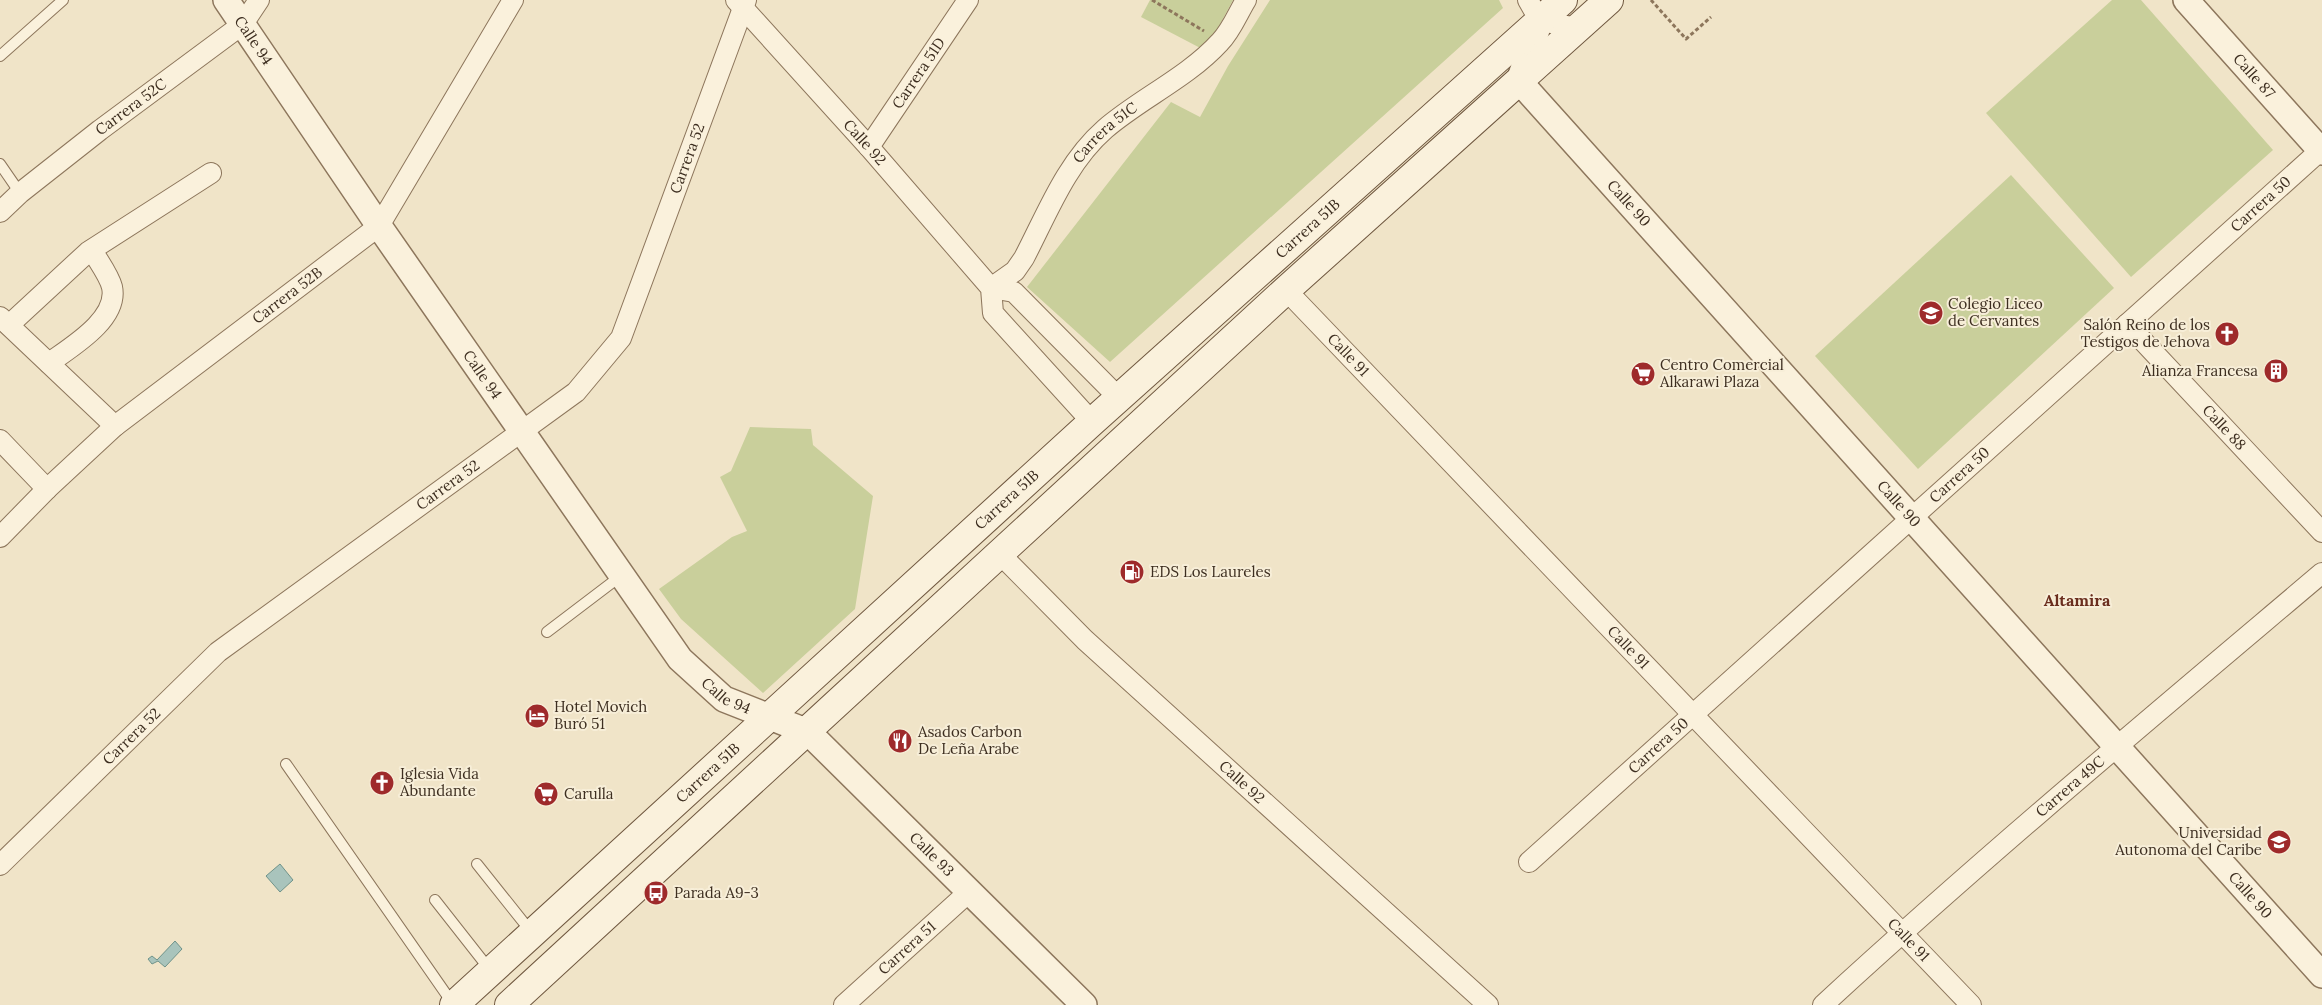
<svg xmlns="http://www.w3.org/2000/svg" width="2322" height="1005" font-family="Lora,serif">
  <style>
    .green { fill: #c9cf9b }
    .water { fill: #a9c4bc; stroke: #6f938a }
    .lines { fill: none; stroke-linecap: round; stroke-linejoin: round }
    .service-casing { stroke: #8d765c; stroke-width: 12 }
    .minor-casing { stroke: #8d765c; stroke-width: 22 }
    .tertiary-casing { stroke: #8d765c; stroke-width: 28 }
    .secondary-casing { stroke: #6f573f; stroke-width: 30 }
    .path { stroke: #8d765c; stroke-width: 3; stroke-dasharray: 4 2.5; stroke-linecap: butt }
    .service { stroke: #faf1dc; stroke-width: 10 }
    .minor { stroke: #faf1dc; stroke-width: 20 }
    .tertiary { stroke: #faf1dc; stroke-width: 25 }
    .secondary { stroke: #faf1dc; stroke-width: 28 }
    .labels { text-anchor: middle; stroke-width: 4; stroke-linejoin: round; paint-order: stroke }
    .street-label { font-size: 15px; fill: #3d2e20; stroke: #f7eed8 }
    .poi-label { font-size: 15px; fill: #3d2e20; stroke: #f7eed8; text-anchor: start }
    .neighbourhood-label { font-size: 16px; font-weight: bold; fill: #6b2e1e; stroke: #f7eed8 }
  </style>
  <rect width="100%" height="100%" fill="#f0e4c8"/>
  <g class="green">
    <polygon points="1150,0 1233,0 1206,51 1141,17"/>
    <polygon points="1270,0 1499,0 1503,8 1110,362 1027,287 1171,102 1200,117 1228,66"/>
    <polygon points="2112,0 2141,0 2273,150 2131,277 1986,113"/>
    <polygon points="2011,175 2114,288 1918,469 1815,356"/>
    <polygon points="750,427 811,429 813,445 873,496 855,609 763,693 681,619 659,589 732,537 747,531 720,477 731,471"/>
  </g>
  <g class="water">
    <polygon points="280,864 293,880 280,892 266,876"/>
    <polygon points="175,941 182,949 165,967 158,961 152,964 148,959 152,956 157,960"/>
  </g>
  <g class="lines">
    <defs>
      <g id="service">
        <polyline points="0,56 63,0"/>
        <polyline points="0,164 20,193"/>
        <polyline points="547,632 622,575"/>
        <polyline points="286,764 453,1004"/>
        <polyline points="477,864 532,933"/>
        <polyline points="435,900 490,970"/>
      </g>
      <g id="minor">
        <path id="s1" d="M736,0L869,147L991,288L993,313L1092,422"/>
        <polyline points="1528,0 1540,21 1578,28"/>
        <path id="s2" d="M869,147L968,0"/>
        <path id="s3" d="M0,212L20,193L100,130L243,24L259,0"/>
        <path id="s4" d="M991,288L1015,271L1024,258C1047,214 1066,163 1105,129C1141,98 1187,78 1220,42C1231,31 1238,13 1246,0"/>
        <polyline points="991,288 1014,292 1119,398"/>
        <path id="s5" d="M1286,290L1971,1005"/>
        <polyline points="0,317 115,426"/>
        <path id="s6" d="M2127,324L2322,532"/>
        <polyline points="9,325 88,252 211,173"/>
        <path d="M49,363C71,347 119,319 112,287C109,275 98,261 92,250"/>
        <polyline points="0,440 47,489"/>
        <path id="s7" d="M0,537L47,489L115,426L379,226L513,0"/>
        <path id="s8" d="M999,553L1085,640L1488,1005"/>
        <path id="s9" d="M1529,862L2322,149"/>
        <path id="s10" d="M0,865L218,652L576,392L621,338L746,0"/>
        <path id="s11" d="M844,1005L970,891"/>
        <path id="s12" d="M1823,1005C1985,856 2154,715 2322,573"/>
      </g>
      <g id="tertiary">
        <path id="s13" d="M226,0L379,226L680,659L724,699L808,732L1084,1005"/>
        <path id="s14" d="M2186,0L2322,152"/>
        <path id="s15" d="M1540,21L1519,81L2322,975"/>
      </g>
      <g id="secondary">
        <path id="s16" d="M454,1005L1092,422L1563,0"/>
        <polyline points="509,1005 1286,290 1609,0"/>
      </g>
    </defs>
    <use href="#service" class="service-casing"/>
    <use href="#minor" class="minor-casing"/>
    <use href="#tertiary" class="tertiary-casing"/>
    <use href="#secondary" class="secondary-casing"/>
    <g class="path">
      <polyline points="1152,0 1204,31"/>
      <polyline points="1651,0 1686,39 1711,17"/>
    </g>
    <use href="#service" class="service"/>
    <use href="#minor" class="minor"/>
    <use href="#tertiary" class="tertiary"/>
    <use href="#secondary" class="secondary"/>
  </g>
  <defs>
    <symbol id="school-disc" viewBox="-11 -11 22 22"><circle r="9.5" fill="#9e2a2b" stroke="#f7eed8"/><path d="M0-5L7-2L0 1L-7-2ZM-4 1L0 2.5L4 1V4Q0 6-4 4Z" fill="#fff"/></symbol>
    <symbol id="church-disc" viewBox="-11 -11 22 22"><circle r="9.5" fill="#9e2a2b" stroke="#f7eed8"/><path d="M-1.2-6h2.4v3.5h3.3v2.4h-3.3V6h-2.4V-.1h-3.3v-2.4h3.3Z" fill="#fff"/></symbol>
    <symbol id="building-disc" viewBox="-11 -11 22 22"><circle r="9.5" fill="#9e2a2b" stroke="#f7eed8"/><path d="M-4-6H4V6H1V3H-1V6H-4ZM-2.5-4.3h1.7v1.8h-1.7ZM.8-4.3h1.7v1.8H.8ZM-2.5-1h1.7V.8h-1.7ZM.8-1h1.7V.8H.8Z" fill="#fff"/></symbol>
    <symbol id="supermarket-disc" viewBox="-11 -11 22 22"><circle r="9.5" fill="#9e2a2b" stroke="#f7eed8"/><path d="M-6-5.5h2.5l.6 2H6L4.5 2H-2.5L-4.4-4H-6ZM-1.5 3.2a1.3 1.3 0 1 0 .1 0ZM3 3.2a1.3 1.3 0 1 0 .1 0Z" fill="#fff"/></symbol>
    <symbol id="fuel-disc" viewBox="-11 -11 22 22"><circle r="9.5" fill="#9e2a2b" stroke="#f7eed8"/><path d="M-5.5-6h7V0h2V4h1.3V-2.5L3-4.5l.8-.8L6-3V5H2.5V1h-1V6h-7ZM-4.2-4.7v3.2H.2V-4.7Z" fill="#fff"/></symbol>
    <symbol id="hotel-disc" viewBox="-11 -11 22 22"><circle r="9.5" fill="#9e2a2b" stroke="#f7eed8"/><path d="M-6-4.5h1.5V1H6V5H4.5V3h-9V5H-6ZM-4 0a1.8 1.8 0 1 1 3.6 0ZM.5 0V-2.5h3Q6-2.5 6 0Z" fill="#fff"/></symbol>
    <symbol id="restaurant-disc" viewBox="-11 -11 22 22"><circle r="9.5" fill="#9e2a2b" stroke="#f7eed8"/><path d="M-5-6h1v4h1v-4h1v4h1v-4h1v5L-1.5 .5V6h-2V.5L-5-1ZM5-6V6H3V1.5H1.5Q1.5-4 5-6Z" fill="#fff"/></symbol>
    <symbol id="university-disc" viewBox="-11 -11 22 22"><circle r="9.5" fill="#9e2a2b" stroke="#f7eed8"/><path d="M0-5L7-2L0 1L-7-2ZM-4 1L0 2.5L4 1V4Q0 6-4 4Z" fill="#fff"/></symbol>
    <symbol id="bus-disc" viewBox="-11 -11 22 22"><circle r="9.5" fill="#9e2a2b" stroke="#f7eed8"/><path d="M-5-6H5V4H4V6H2V4H-2V6H-4V4H-5ZM-3.5-4V0h7V-4ZM-3.5 1.2v1.5H-2V1.2ZM2 1.2v1.5H3.5V1.2Z" fill="#fff"/></symbol>
  </defs>
  <g fill-rule="evenodd">
    <use href="#school-disc" x="1917" y="299" width="28" height="28"/>
    <use href="#church-disc" x="2213" y="320" width="28" height="28"/>
    <use href="#building-disc" x="2262" y="357" width="28" height="28"/>
    <use href="#supermarket-disc" x="1629" y="360" width="28" height="28"/>
    <use href="#fuel-disc" x="1118" y="558" width="28" height="28"/>
    <use href="#hotel-disc" x="523" y="702" width="28" height="28"/>
    <use href="#restaurant-disc" x="886" y="727" width="28" height="28"/>
    <use href="#church-disc" x="368" y="769" width="28" height="28"/>
    <use href="#supermarket-disc" x="532" y="780" width="28" height="28"/>
    <use href="#university-disc" x="2265" y="828" width="28" height="28"/>
    <use href="#bus-disc" x="642" y="879" width="28" height="28"/>
  </g>
  <g class="labels">
    <g class="street-label">
      <text dy="5" stroke="none"><textPath href="#s13" startOffset="49">Calle 94</textPath></text>
      <text dy="5" stroke="none"><textPath href="#s2" startOffset="89">Carrera 51D</textPath></text>
      <text dy="5" stroke="none"><textPath href="#s14" startOffset="102">Calle 87</textPath></text>
      <text dy="5" stroke="none"><textPath href="#s3" startOffset="168">Carrera 52C</textPath></text>
      <text dy="5" stroke="none"><textPath href="#s4" startOffset="196">Carrera 51C</textPath></text>
      <text dy="5" stroke="none"><textPath href="#s1" startOffset="192">Calle 92</textPath></text>
      <text dy="5" stroke="none"><textPath href="#s10" startOffset="1009">Carrera 52</textPath></text>
      <text dy="5" stroke="none"><textPath href="#s15" startOffset="228">Calle 90</textPath></text>
      <text dy="5" stroke="none"><textPath href="#s9" startOffset="984">Carrera 50</textPath></text>
      <text dy="5" stroke="none"><textPath href="#s16" startOffset="1154">Carrera 51B</textPath></text>
      <text dy="5" stroke="none"><textPath href="#s7" startOffset="376">Carrera 52B</textPath></text>
      <text dy="5" stroke="none"><textPath href="#s5" startOffset="90">Calle 91</textPath></text>
      <text dy="5" stroke="none"><textPath href="#s13" startOffset="454">Calle 94</textPath></text>
      <text dy="5" stroke="none"><textPath href="#s6" startOffset="142">Calle 88</textPath></text>
      <text dy="5" stroke="none"><textPath href="#s9" startOffset="579">Carrera 50</textPath></text>
      <text dy="5" stroke="none"><textPath href="#s10" startOffset="589">Carrera 52</textPath></text>
      <text dy="5" stroke="none"><textPath href="#s16" startOffset="749">Carrera 51B</textPath></text>
      <text dy="5" stroke="none"><textPath href="#s15" startOffset="632">Calle 90</textPath></text>
      <text dy="5" stroke="none"><textPath href="#s5" startOffset="495">Calle 91</textPath></text>
      <text dy="5" stroke="none"><textPath href="#s13" startOffset="860">Calle 94</textPath></text>
      <text dy="5" stroke="none"><textPath href="#s10" startOffset="184">Carrera 52</textPath></text>
      <text dy="5" stroke="none"><textPath href="#s9" startOffset="174">Carrera 50</textPath></text>
      <text dy="5" stroke="none"><textPath href="#s16" startOffset="344">Carrera 51B</textPath></text>
      <text dy="5" stroke="none"><textPath href="#s8" startOffset="334">Calle 92</textPath></text>
      <text dy="5" stroke="none"><textPath href="#s12" startOffset="330">Carrera 49C</textPath></text>
      <text dy="5" stroke="none"><textPath href="#s13" startOffset="1124">Calle 93</textPath></text>
      <text dy="5" stroke="none"><textPath href="#s15" startOffset="1158">Calle 90</textPath></text>
      <text dy="5" stroke="none"><textPath href="#s5" startOffset="900">Calle 91</textPath></text>
      <text dy="5" stroke="none"><textPath href="#s11" startOffset="85">Carrera 51</textPath></text>
    </g>
    <g class="poi-label">
      <text x="1948" y="309">Colegio Liceo<tspan x="1948" dy="17">de Cervantes</tspan></text>
      <text x="2210" y="330" text-anchor="end">Salón Reino de los<tspan x="2210" dy="17">Testigos de Jehova</tspan></text>
      <text x="1660" y="370">Centro Comercial<tspan x="1660" dy="17">Alkarawi Plaza</tspan></text>
      <text x="2258" y="376" text-anchor="end">Alianza Francesa</text>
      <text x="1150" y="577">EDS Los Laureles</text>
      <text x="554" y="712">Hotel Movich<tspan x="554" dy="17">Buró 51</tspan></text>
      <text x="918" y="737">Asados Carbon<tspan x="918" dy="17">De Leña Arabe</tspan></text>
      <text x="400" y="779">Iglesia Vida<tspan x="400" dy="17">Abundante</tspan></text>
      <text x="564" y="799">Carulla</text>
      <text x="2262" y="838" text-anchor="end">Universidad<tspan x="2262" dy="17">Autonoma del Caribe</tspan></text>
      <text x="674" y="898">Parada A9-3</text>
    </g>
    <g class="neighbourhood-label">
      <text x="2077" y="606">Altamira</text>
    </g>
  </g>
</svg>
